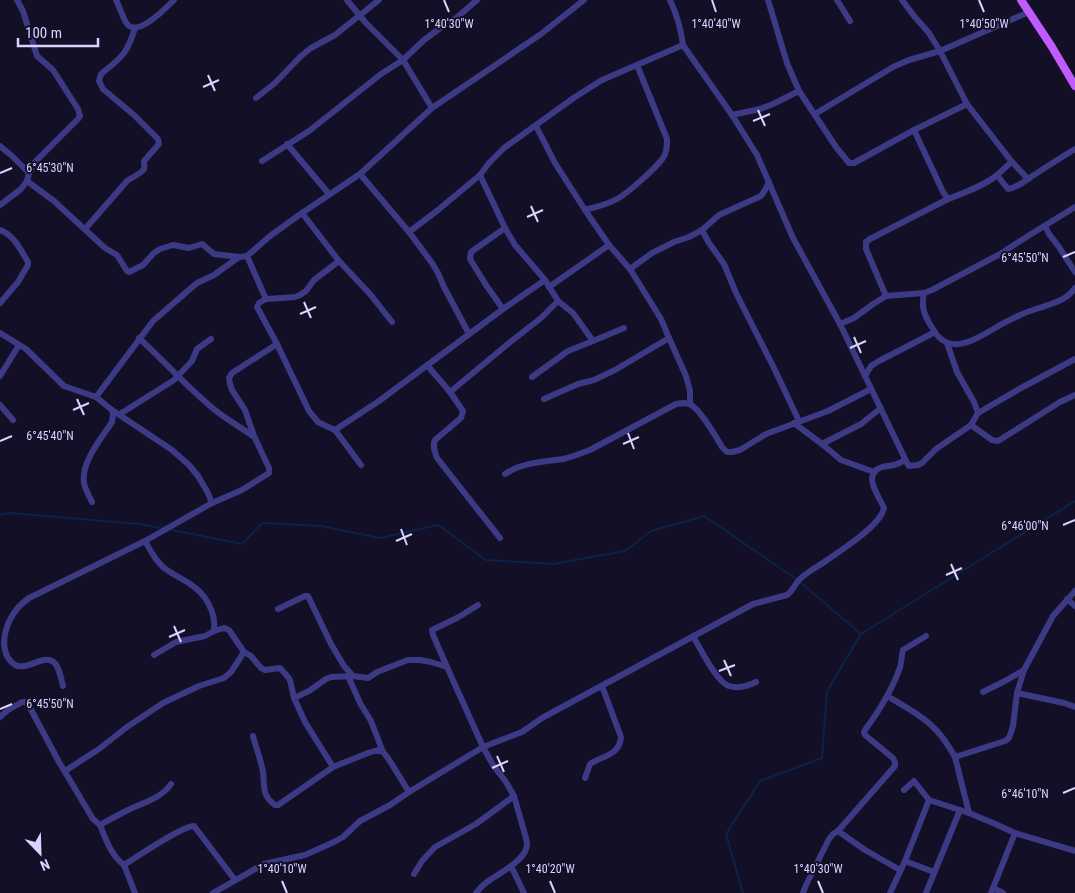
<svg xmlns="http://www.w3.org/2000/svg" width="1075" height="893" font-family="'Roboto Condensed',sans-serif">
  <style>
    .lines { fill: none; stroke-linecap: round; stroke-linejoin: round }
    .stream { stroke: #0c2248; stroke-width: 2 }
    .minor { stroke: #3d3a85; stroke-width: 6 }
    .major { stroke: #c25bff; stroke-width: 8 }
    .ticks { fill: none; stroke: #d9d4ff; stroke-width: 2 }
    .ticks-label { font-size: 12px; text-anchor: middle; fill: #d9d4ff; stroke: #130f26; stroke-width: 4; stroke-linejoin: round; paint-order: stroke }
  </style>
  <rect width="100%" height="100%" fill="#130f26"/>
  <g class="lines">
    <g class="stream">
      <polyline points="0,515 10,513 139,524 161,528"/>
      <polyline points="172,530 242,544 262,523 321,526 380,538 438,525 486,560 553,564 625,551 651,531 704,516 796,579"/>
      <polyline points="800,582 861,634"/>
      <polyline points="743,893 726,834 760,781 822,758 827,691 861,634 1075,501"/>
    </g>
    <g class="minor">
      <path d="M116,0C120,7 123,20 128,25C139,36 166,8 174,0"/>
      <polyline points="347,0 365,22 403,60 424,40 447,23 455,19 477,0"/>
      <path d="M584,0L541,34L432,108L360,174L409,232L438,210L480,175L489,163L504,148L575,97L602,80L683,45C681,29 677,15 670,0"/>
      <polyline points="768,0 787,63 799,91 836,147 849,163 854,163 914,130 967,104"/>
      <polyline points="837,0 850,21"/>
      <polyline points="902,0 914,16 929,33 940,51 967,104 1012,162 1028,179"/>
      <polyline points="683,45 732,115 757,155 793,238 840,324 907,463 909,466 918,465 922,463 936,449 971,425 978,413 1021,388 1075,359"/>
      <polyline points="256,98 275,83 301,56 311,48 335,35 379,0"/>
      <polyline points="815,114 893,67 909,60 940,51 1029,12"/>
      <polyline points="732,115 760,109 773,104 799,91"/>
      <polyline points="536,126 555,163 585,210 609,245 630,269 661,319 669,338 686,376 690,391 690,404"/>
      <path d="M914,130L943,192L948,199C964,193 983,186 996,176C1002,171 1006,166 1012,162"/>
      <polyline points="287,144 329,194"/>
      <polyline points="0,146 12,156 29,173"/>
      <polyline points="262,161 309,131 381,74 403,60 432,108"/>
      <path d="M997,175L1008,189C1020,187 1027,179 1037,173C1049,165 1062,157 1075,149"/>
      <polyline points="27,181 54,201 105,248 117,255 127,271 129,272 143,265 154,253 160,249 173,245 189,248 202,244 214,254 239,257 247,256 266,299"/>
      <polyline points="0,205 21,189 27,181 29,173 35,162 78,119 80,116 78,109 53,70 37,56 23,11 17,0"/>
      <path d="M585,210C595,207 606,205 615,200C626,195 656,168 663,158C667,153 667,146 667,139L637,65"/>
      <polyline points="1045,226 1049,234 1059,247 1075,272"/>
      <path d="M85,229L127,181C131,178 142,173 144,169C145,167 144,164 144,161L159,144L158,139L134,115L103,89L99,81L101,74C122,57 127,54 135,28"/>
      <path d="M0,230C14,235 20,249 28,262V265L18,282L0,303"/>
      <polyline points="702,230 709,243 724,264 736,293 774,368 799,421"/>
      <polyline points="409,232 432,263 438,273 444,287 469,334"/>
      <polyline points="247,256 270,236 302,213"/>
      <polyline points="339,261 370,294 392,322"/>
      <polyline points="630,269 652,253 674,242 689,237 702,230 719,215 761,196 765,190 769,182"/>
      <polyline points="549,287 609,245"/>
      <path d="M924,293C921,306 924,315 931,326C934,330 936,335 940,338C959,357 991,328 1010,320C1019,315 1029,311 1039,308C1053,303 1066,301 1075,288"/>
      <polyline points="886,296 866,249 866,242 870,239 948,199"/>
      <polyline points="503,309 486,285 470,259 471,252 505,228"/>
      <polyline points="840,324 854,318 873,304 886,296 924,293 932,290 1000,254 1028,236 1075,207"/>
      <path d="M0,333L26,349L64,386L96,397L112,410L113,415L112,422C101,439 81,462 84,483C85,489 89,496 92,502"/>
      <path d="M139,338C163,360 184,384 209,405C222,417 239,426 253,436"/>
      <polyline points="593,341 624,328"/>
      <polyline points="947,343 957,372 974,402 978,413"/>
      <polyline points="277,344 309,411 318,422 324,425 335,430"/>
      <path d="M427,365L450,392L463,411L461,418L435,440C432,446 435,452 437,458L500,538"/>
      <polyline points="0,376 19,345"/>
      <polyline points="865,376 871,366 879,361 935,332"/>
      <polyline points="532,377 568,351 593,341 573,313 558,301 545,280"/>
      <polyline points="450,392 509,343 541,318 558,301"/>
      <polyline points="96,397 153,321 197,283 214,275 239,257"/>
      <polyline points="544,399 578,384 594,380 615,370 669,338"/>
      <polyline points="0,405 13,420"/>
      <polyline points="120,414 174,380 192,361 197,349 211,339"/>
      <polyline points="794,423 822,444 841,460 874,472"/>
      <polyline points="971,425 992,440 998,441 1060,402 1075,395"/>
      <polyline points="822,444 861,424 881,408"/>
      <polyline points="361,465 335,430 379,401 503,309 545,280 515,245 505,228 480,175"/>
      <path d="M505,474C523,462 543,462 563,459C573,457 581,453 590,450L676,404C681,403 686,402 691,405C701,410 716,437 722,447L727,452H732L740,450L766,434L828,411L871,389"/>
      <polyline points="212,503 242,490 269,473 269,468 254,436 245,410 232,390 230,384 229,378 232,373 277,344 257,307 259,303 266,299 282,298 295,297 300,295 306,291 314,280 339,261 302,213 360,174"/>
      <path d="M145,541C150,550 155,560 163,567C171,574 182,578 190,584C206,594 216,612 214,631"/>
      <polyline points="1067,599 1075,606"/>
      <polyline points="278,609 305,596 308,596 331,644 344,666 353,676"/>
      <path d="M693,636C700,648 717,683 729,686C739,689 748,686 756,682"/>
      <polyline points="154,655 176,642 205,636 214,631 224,628 229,630 244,652 251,656 261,668 265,670 280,668 288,677 290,680 294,698 305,722 333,767"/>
      <polyline points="447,667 433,635 432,630 457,618 478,605"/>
      <polyline points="348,676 360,703 371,721 383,752"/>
      <path d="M63,686C61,679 59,664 52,661C40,656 30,669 18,666C13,665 10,661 7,656C0,641 7,621 17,609C20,605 25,601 29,598L145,541L212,503L208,493L198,476L189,465L172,450L112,410"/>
      <polyline points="983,692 1005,681 1024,670"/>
      <polyline points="1017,693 1064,703 1075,707"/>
      <path d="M887,696C904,706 923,716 937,731C944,739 950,748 955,757"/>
      <path d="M294,698L309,691L326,679L331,677L353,676L368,678L377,672L408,660H420L431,662L447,667L483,747L493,765L506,782L514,796L526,838C527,842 528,845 526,849C522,862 498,874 487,882C483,885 479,889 476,893"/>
      <polyline points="0,717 8,710 22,702 25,702 28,704 59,762 93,819 100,825"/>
      <path d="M253,736C256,748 261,760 263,772C265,786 261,795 275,805H278L333,767L368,753L378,750L383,752L388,758L409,792"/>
      <polyline points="65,771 99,749 127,727 163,703 199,686 224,678 231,672 244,652"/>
      <path d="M585,778L590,764C602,756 620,755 621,737L602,686"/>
      <path d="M171,784C162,798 142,803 128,810C118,815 109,820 100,825C106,840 111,855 124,865C137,857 182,826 194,826L235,880"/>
      <polyline points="904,790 914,781 929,800 969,813 993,823 1015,833 1075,851"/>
      <polyline points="969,813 955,757 1005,741 1009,738 1013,726 1017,693 1024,670 1053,616 1075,591"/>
      <polyline points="838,831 865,850 900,870"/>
      <polyline points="905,861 934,872"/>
      <polyline points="124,865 135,893"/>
      <polyline points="511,866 524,893"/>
      <polyline points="414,874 422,861 435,847 476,824 514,796"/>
      <polyline points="993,888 1003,893"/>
      <path d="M213,893L264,864L305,855L334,842L343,837L360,821L390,805L409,792L483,747L522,732L542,718L753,604L787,595C793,591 795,583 801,578C809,571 819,566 827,560C842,550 881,525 884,508C879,496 861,474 882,467C886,466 890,466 894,465C898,464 902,462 905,460"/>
      <path d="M803,893L806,885L829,839L833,834L838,831L895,766V762L893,758L865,735L864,732L865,730C879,711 891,692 899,670C902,664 901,657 903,650L926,636"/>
      <polyline points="890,893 905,861 929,800"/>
      <polyline points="926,893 960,810"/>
      <polyline points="991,893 1015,833"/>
    </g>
    <polyline class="major" points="1021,0 1052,47 1075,86"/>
  </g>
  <path class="ticks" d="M444,0L449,12M712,0L716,12M979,0L984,12M208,75L215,91M203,87L219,80M758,110L765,126M753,121L770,114M0,173L12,168M531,206L538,222M527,217L543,210M1063,257L1075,252M304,302L311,318M300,314L316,307M854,337L861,353M850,348L866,341M77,399L84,415M73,410L89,403M628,433L634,449M0,441L12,436M623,444L639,437M1063,525L1075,520M401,529L407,545M396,541L412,534M951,564L958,580M946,575L962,568M174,626L181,642M169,637L185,630M724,660L731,676M719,671L735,665M0,709L12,704M497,756L504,772M492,768L508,761M1063,793L1075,788M282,881L287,893M550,881L555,893M818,881L823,893"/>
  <g class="ticks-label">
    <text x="449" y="28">1°40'30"W</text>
    <text x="716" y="28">1°40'40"W</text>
    <text x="984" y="28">1°40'50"W</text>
    <text x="50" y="172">6°45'30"N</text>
    <text x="1025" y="262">6°45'50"N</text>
    <text x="50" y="440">6°45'40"N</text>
    <text x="1025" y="530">6°46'00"N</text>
    <text x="50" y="708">6°45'50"N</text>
    <text x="1025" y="798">6°46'10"N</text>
    <text x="282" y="873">1°40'10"W</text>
    <text x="550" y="873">1°40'20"W</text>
    <text x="818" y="873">1°40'30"W</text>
  </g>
  <g transform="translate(40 853) rotate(157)" stroke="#130f26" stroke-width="4" paint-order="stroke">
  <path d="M0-4L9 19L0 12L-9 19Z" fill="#d9d4ff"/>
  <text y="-8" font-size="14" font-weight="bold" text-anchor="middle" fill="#d9d4ff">N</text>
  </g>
  <path d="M18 38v8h80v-8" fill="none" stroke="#d9d4ff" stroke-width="2.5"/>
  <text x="25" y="38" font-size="15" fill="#d9d4ff" stroke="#130f26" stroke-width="4" paint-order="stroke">100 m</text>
</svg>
